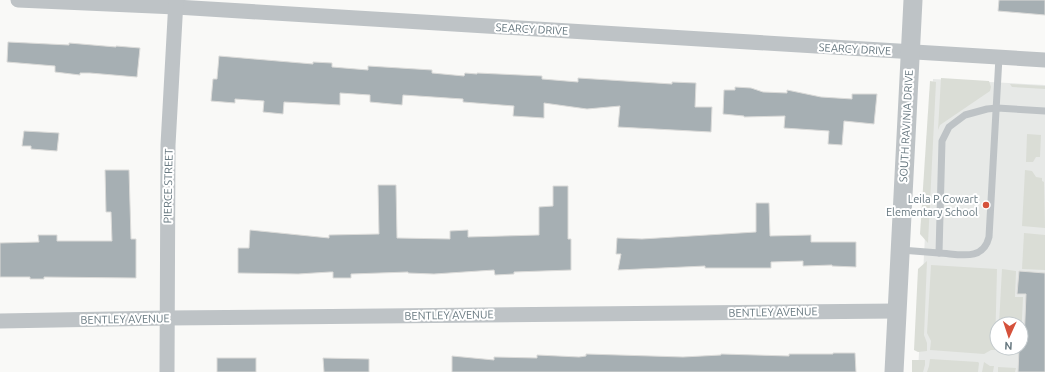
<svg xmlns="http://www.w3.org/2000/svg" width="1045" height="372" font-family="Ubuntu,sans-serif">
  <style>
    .built { fill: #e7e9e7; fill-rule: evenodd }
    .green { fill: #daddd6 }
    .building { fill: #a6afb3; stroke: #dbdbd9 }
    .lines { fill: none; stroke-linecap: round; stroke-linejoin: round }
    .service { stroke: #bec3c6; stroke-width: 7 }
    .minor { stroke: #bec3c6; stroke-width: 15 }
    .tertiary { stroke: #bec3c6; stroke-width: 19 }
    .poi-dot { fill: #d5513b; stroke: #fff; stroke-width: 1.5 }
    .labels { text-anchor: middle; stroke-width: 4; stroke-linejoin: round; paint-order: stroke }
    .street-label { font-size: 11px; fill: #66777f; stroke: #fff }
    .poi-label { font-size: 11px; fill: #66777f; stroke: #fff; text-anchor: end }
  </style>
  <rect width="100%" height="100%" fill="#f9f9f7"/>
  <path class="built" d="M933,79L1045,85V372H918ZM997,324H1021V348H997Z"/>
  <g class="green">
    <polygon points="941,78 989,81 991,87 990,91 940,125 938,130"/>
    <polygon points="930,81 936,82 928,243 920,234"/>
    <polygon points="1010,84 1045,86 1045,89 1012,87"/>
    <polygon points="1027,134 1041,135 1040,157 1036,157 1033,162 1026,162"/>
    <polygon points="1025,170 1032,171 1036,177 1042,178 1042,181 1044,182 1045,228 1022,226"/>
    <polygon points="1024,233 1045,235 1045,270 1022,269"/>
    <polygon points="927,261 924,335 927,343 927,351 918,352 914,350 918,269"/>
    <polygon points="931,265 997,269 995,350 991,350 984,354 930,350 931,341 927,333"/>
    <polygon points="1002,269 1016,271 1015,297 1023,297 1021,340 1021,324 999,324"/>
    <polygon points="930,359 978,362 979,363 978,372 927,372 929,366"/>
    <polygon points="912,360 925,360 925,365 923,372 912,372"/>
    <polygon points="984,362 990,366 994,366 993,372 982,372"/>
    <polygon points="998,367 1016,368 1015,372 998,372"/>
  </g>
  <g class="building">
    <polygon points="999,0 1045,0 1045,15 998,11"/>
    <polygon points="8,42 69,45 69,43 116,47 116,46 140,48 137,77 90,73 80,73 80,75 55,72 55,66 7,62"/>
    <polygon points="219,56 313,64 313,62 332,63 332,67 368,70 368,66 432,70 432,73 464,76 465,73 477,74 477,73 542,76 542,79 578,82 578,78 672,84 672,82 696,83 695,107 712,107 711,132 618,127 620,106 587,109 544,103 544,118 513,116 514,106 463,102 463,99 403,95 402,105 370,102 370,95 340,93 340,105 284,102 283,114 263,112 264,101 235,99 235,103 211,101 213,79 217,79"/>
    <polygon points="735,87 751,88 763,92 787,93 787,90 821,97 852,99 852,94 877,94 874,124 844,121 842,145 828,144 829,131 784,128 785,116 744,117 744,116 723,114 724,90 735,90"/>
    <polygon points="24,131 59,133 57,151 31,149 31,146 22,146"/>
    <polygon points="105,170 129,170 131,239 136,239 136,278 44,277 44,279 30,279 30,277 0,277 0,243 39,242 38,235 57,235 57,241 112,241 111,212 106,212"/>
    <polygon points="378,185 396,185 397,238 450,239 450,231 468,230 468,237 539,235 539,207 553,206 553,186 568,186 568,239 571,239 571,270 514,272 514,274 495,275 494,270 434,274 408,273 408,272 351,274 351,278 333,278 333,272 330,272 298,274 238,273 238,248 249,248 250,230 329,238 329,235 379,234"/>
    <polygon points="756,203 769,203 770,236 811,235 811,242 856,242 856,267 832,266 832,265 803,266 803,261 771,262 771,268 705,268 705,266 618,270 621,254 616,254 617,238 642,239 756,232"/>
    <polygon points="1019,271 1045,273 1045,372 1018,372 1019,348 1021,348 1021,343 1024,343 1026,294 1017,294"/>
    <polygon points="833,353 855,353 856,372 452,372 452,356 494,360 494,357 537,358 537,355 579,357 586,356 586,354 683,357 721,355 721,354 789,356 789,354 833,354"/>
    <rect x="217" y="358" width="39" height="14"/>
    <polygon points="323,358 369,359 369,372 324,372"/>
  </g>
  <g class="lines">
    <g class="service">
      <polyline points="901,250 939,253 942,141 949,127 965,115 987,109 997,108 1045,111"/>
      <path d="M939,253C959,254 983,262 989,237L999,57"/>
    </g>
    <g class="minor">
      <polyline points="18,0 176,7 1045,60"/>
      <polyline points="0,321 167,318 897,311"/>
      <polyline points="167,372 168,145 176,0"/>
    </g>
    <polyline class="tertiary" points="894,372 913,0"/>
  </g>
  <circle class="poi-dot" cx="986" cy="205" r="4"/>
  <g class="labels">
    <g class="street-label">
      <text transform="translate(532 29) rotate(3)" y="4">SEARCY DRIVE</text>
      <text transform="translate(855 49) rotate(3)" y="4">SEARCY DRIVE</text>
      <text transform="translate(906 126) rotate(-87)" y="4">SOUTH RAVINIA DRIVE</text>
      <text transform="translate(168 186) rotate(-89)" y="4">PIERCE STREET</text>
      <text transform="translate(773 312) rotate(-1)" y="4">BENTLEY AVENUE</text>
      <text transform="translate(449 315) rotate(-1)" y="4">BENTLEY AVENUE</text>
      <text transform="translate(125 319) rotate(-1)" y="4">BENTLEY AVENUE</text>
    </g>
    <g class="poi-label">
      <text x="978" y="203">Leila P Cowart<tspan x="978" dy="13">Elementary School</tspan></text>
    </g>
  </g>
  <g transform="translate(1009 336) rotate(183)"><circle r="19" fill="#ffffff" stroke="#c2c9cc"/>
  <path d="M0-3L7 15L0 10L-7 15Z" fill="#d5513b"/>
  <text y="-6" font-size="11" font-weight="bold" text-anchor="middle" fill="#66777f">N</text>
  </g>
</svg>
